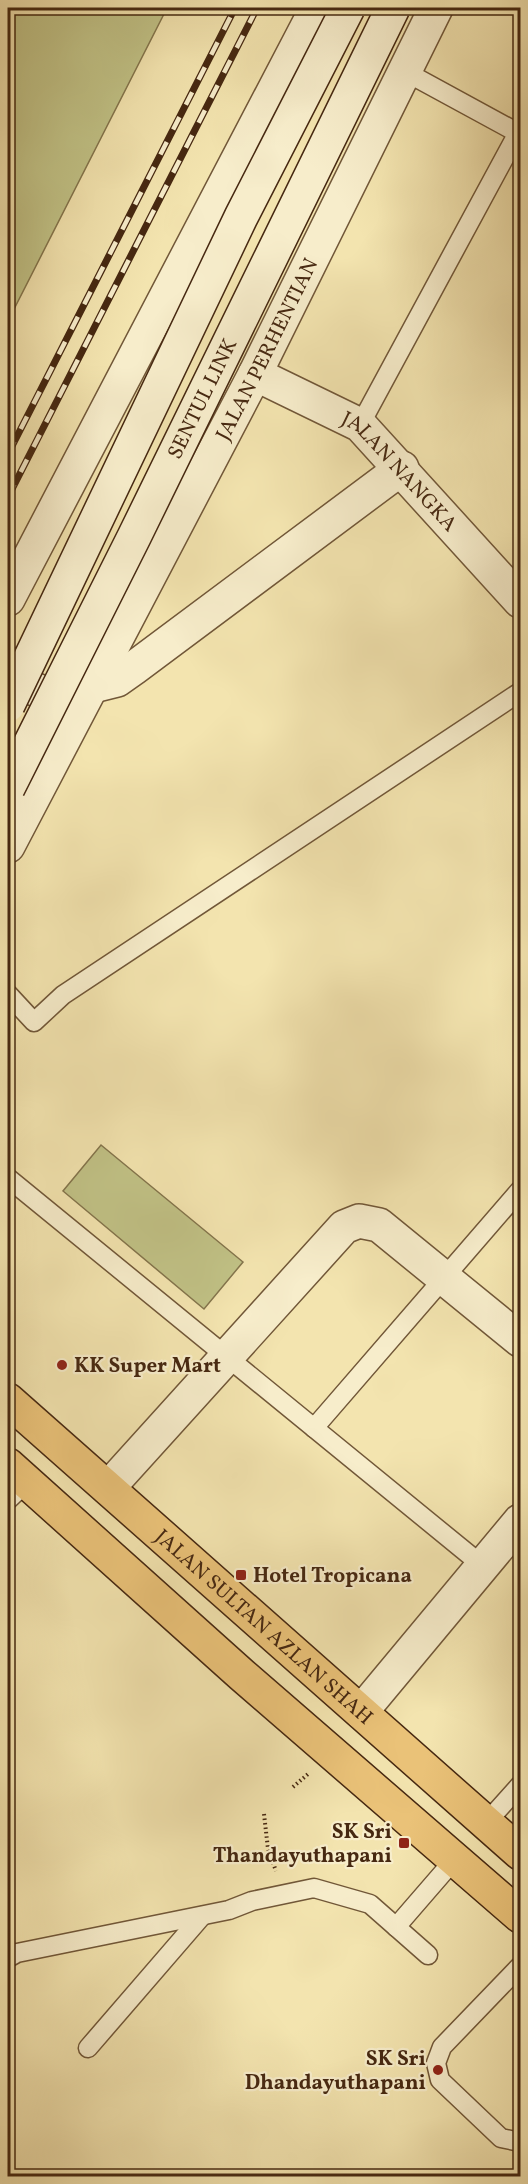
<svg xmlns="http://www.w3.org/2000/svg" width="528" height="2184" font-family="Vollkorn,serif">
  <style>
    .green { fill: #c1c286; stroke: #84754c; stroke-width: 1.5 }
    .lines { fill: none; stroke-linecap: round; stroke-linejoin: round }
    .service-casing { stroke: #715738; stroke-width: 21 }
    .minor-casing { stroke: #715738; stroke-width: 36 }
    .tertiary-casing { stroke: #715738; stroke-width: 36 }
    .primary-casing { stroke: #462811; stroke-width: 36 }
    .path { stroke: #462811; stroke-width: 4; stroke-dasharray: 1.5 3; stroke-linecap: butt }
    .service { stroke: #f7edcb; stroke-width: 18 }
    .minor { stroke: #f7edcb; stroke-width: 33 }
    .tertiary { stroke: #f7edcb; stroke-width: 33 }
    .primary { stroke: #eac278; stroke-width: 33 }
    .rail-casing { stroke: #462811; stroke-width: 7 }
    .rail { stroke: #f7edcb; stroke-width: 4.5; stroke-dasharray: 14; stroke-linecap: butt }
    .secondary-bridge-casing { stroke: #462811; stroke-width: 36; stroke-linecap: butt }
    .secondary-bridge { stroke: #f7edcb; stroke-width: 33 }
    .poi-dot { fill: #8f2418; stroke: #f7edcb; stroke-width: 2 }
    .labels { text-anchor: middle; stroke-width: 4.5; stroke-linejoin: round; paint-order: stroke }
    .street-label { font-size: 21px; fill: #462811; stroke: #f7edcb }
    .poi-label { font-size: 21px; font-weight: bold; fill: #462811; stroke: #f7edcb; text-anchor: start }
  </style>
  <rect width="100%" height="100%" fill="#f3e4af"/>
  <filter id="stains"><feTurbulence type="fractalNoise" baseFrequency=".00333" numOctaves="4"/><feColorMatrix values="0 0 0 0 .2 0 0 0 0 .09 0 0 0 0 .02 0 0 0 .5 -.17"/></filter>
  <radialGradient id="worn" r=".72"><stop offset=".6" stop-color="#630" stop-opacity="0"/><stop offset="1" stop-color="#630" stop-opacity=".3"/></radialGradient>
  <g class="green">
    <polygon points="8,8 167,8 8,321"/>
    <polygon points="101,1145 243,1262 204,1309 63,1191"/>
  </g>
  <g class="lines">
    <defs>
      <g id="service">
        <polyline points="404,71 518,133"/>
        <polyline points="360,425 520,129"/>
        <polyline points="8,994 34,1022 63,995 520,692"/>
        <polyline points="8,1178 483,1566"/>
        <polyline points="314,1428 520,1190"/>
        <polyline points="8,1500 27,1482"/>
        <polyline points="486,1823 520,1785"/>
        <polyline points="396,1927 454,1860"/>
        <polyline points="8,1958 17,1953 229,1910 252,1901 314,1888 370,1904 428,1955"/>
        <polyline points="520,1966 442,2047 436,2063 440,2080 501,2138 520,2142"/>
        <polyline points="88,2048 202,1916"/>
      </g>
      <g id="minor">
        <path id="s1" d="M255,374L360,425L520,601"/>
        <polyline points="89,687 117,680 134,668 402,468"/>
        <polyline points="108,1488 344,1227 359,1221 379,1225 520,1340"/>
        <polyline points="361,1712 520,1521"/>
      </g>
      <g id="tertiary">
        <polyline points="8,599 317,8"/>
        <path d="M8,663C25,692 49,700 81,689"/>
        <path id="s2" d="M8,846L255,374L436,8"/>
      </g>
      <g id="primary">
        <path id="s3" d="M8,1400L520,1853"/>
        <polyline points="8,1465 242,1675 520,1916"/>
      </g>
    </defs>
    <use href="#service" class="service-casing"/>
    <use href="#minor" class="minor-casing"/>
    <use href="#tertiary" class="tertiary-casing"/>
    <use href="#primary" class="primary-casing"/>
    <g class="path">
      <polyline points="293,1787 308,1774"/>
      <polyline points="264,1814 268,1849 276,1871"/>
    </g>
    <use href="#service" class="service"/>
    <use href="#minor" class="minor"/>
    <use href="#tertiary" class="tertiary"/>
    <use href="#primary" class="primary"/>
    <defs>
      <g id="rail">
        <polyline points="8,454 235,8"/>
        <polyline points="8,497 257,8"/>
      </g>
    </defs>
    <use href="#rail" class="rail-casing"/>
    <use href="#rail" class="rail"/>
    <defs>
      <g id="secondary-bridge">
        <polyline points="8,705 241,217 348,8"/>
        <path id="s4" d="M8,788L134,537L393,8"/>
      </g>
    </defs>
    <use href="#secondary-bridge" class="secondary-bridge-casing"/>
    <use href="#secondary-bridge" class="secondary-bridge"/>
  </g>
  <g class="poi-dot">
    <circle cx="62" cy="1365" r="6"/>
    <rect x="235" y="1569" width="12" height="12" rx="3"/>
    <rect x="398" y="1837" width="12" height="12" rx="3"/>
    <circle cx="438" cy="2070" r="6"/>
  </g>
  <g class="labels">
    <g class="street-label">
      <text dy="7" stroke="none"><textPath href="#s2" startOffset="560">JALAN PERHENTIAN</textPath></text>
      <text dy="7" stroke="none"><textPath href="#s4" startOffset="435">SENTUL LINK</textPath></text>
      <text dy="7" stroke="none"><textPath href="#s1" startOffset="177">JALAN NANGKA</textPath></text>
      <text dy="7" stroke="none"><textPath href="#s3" startOffset="342">JALAN SULTAN AZLAN SHAH</textPath></text>
    </g>
    <g class="poi-label">
      <text x="74" y="1372">KK Super Mart</text>
      <text x="253" y="1582">Hotel Tropicana</text>
      <text x="392" y="1838" text-anchor="end">SK Sri<tspan x="392" dy="24">Thandayuthapani</tspan></text>
      <text x="426" y="2065" text-anchor="end">SK Sri<tspan x="426" dy="24">Dhandayuthapani</tspan></text>
    </g>
  </g>
  <rect width="528" height="2184" fill="none" stroke="#f3e4af" stroke-width="30"/>
  <rect x="9" y="9" width="510" height="2166" fill="none" stroke="#462811" stroke-width="3"/>
  <rect x="15" y="15" width="498" height="2154" fill="none" stroke="#462811" stroke-width="1.5"/>
  <rect width="100%" height="100%" filter="url(#stains)"/>
  <rect width="100%" height="100%" fill="url(#worn)"/>
</svg>
